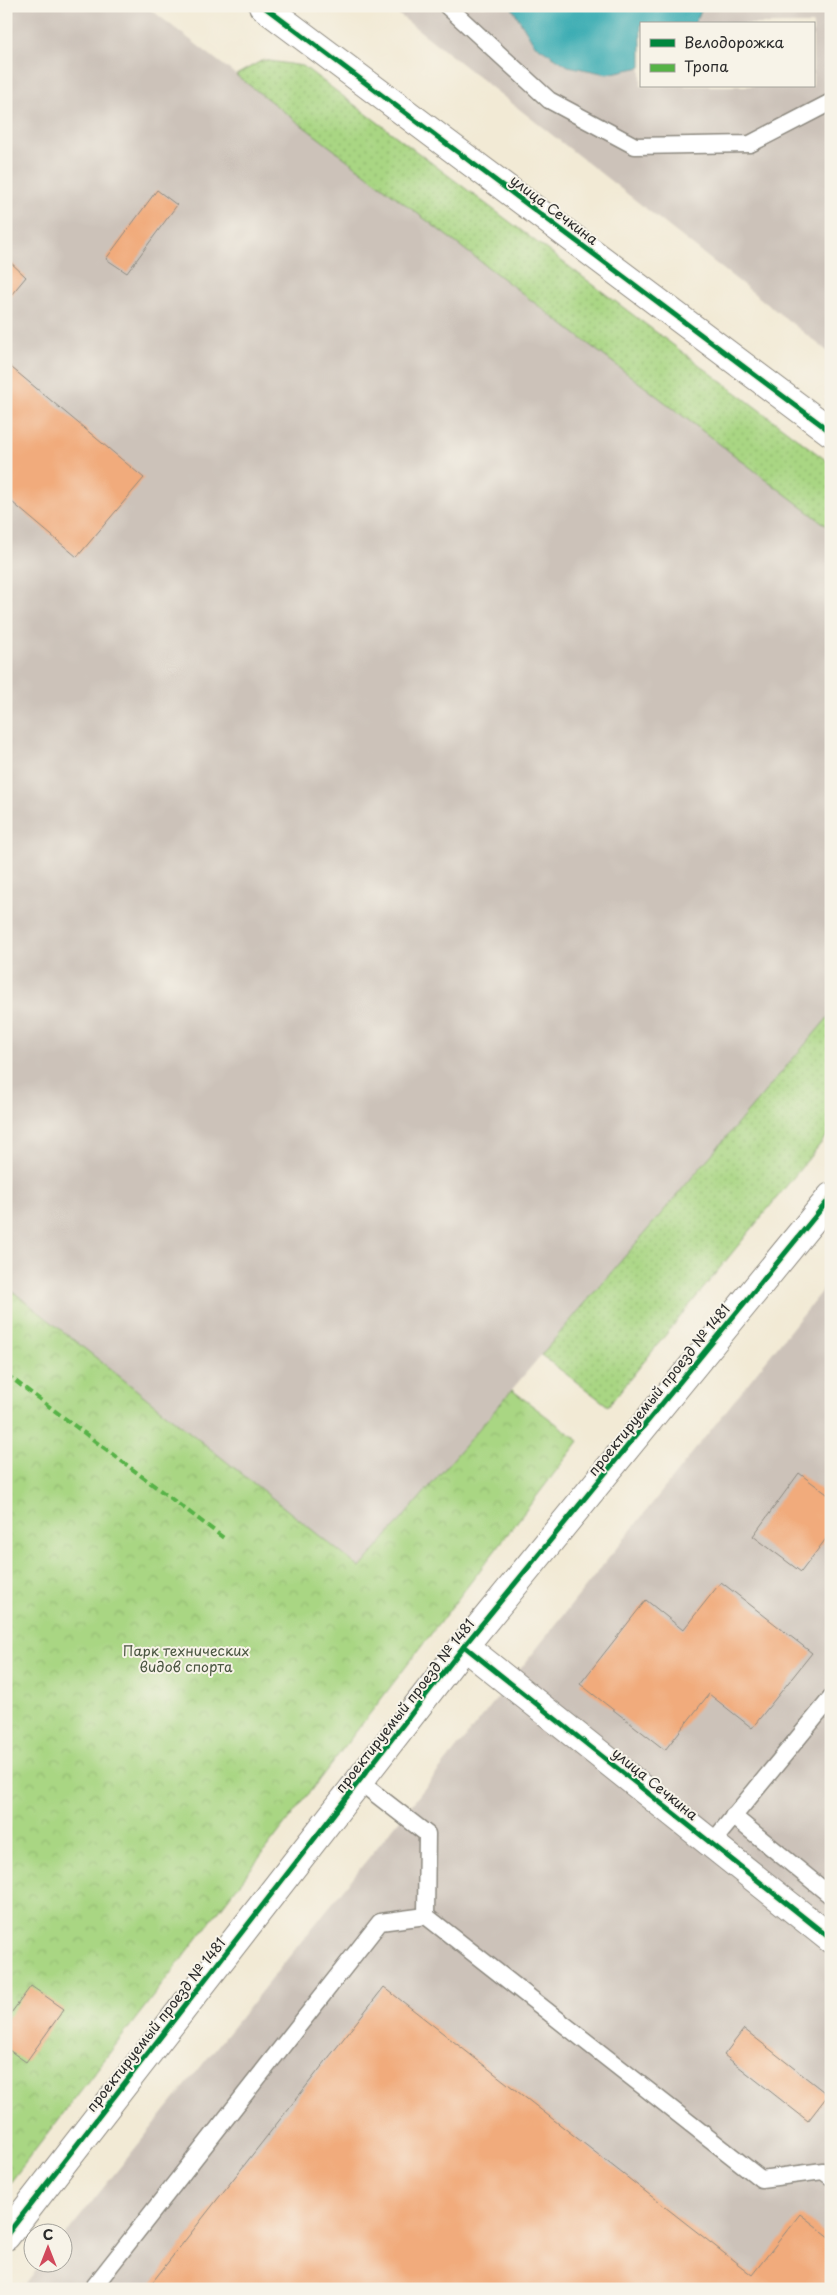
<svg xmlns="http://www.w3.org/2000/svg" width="837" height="2295" font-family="'Playpen Sans',sans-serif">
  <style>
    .industrial { fill: #ccc2b9; fill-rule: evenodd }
    .grass { fill: url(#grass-dots); stroke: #6a8057 }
    .park { fill: url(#park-crowns); stroke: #6a8057 }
    .water { fill: #3cadb4; stroke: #346c70 }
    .building { fill: #f1ab7c }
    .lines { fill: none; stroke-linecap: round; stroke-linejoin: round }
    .lane-casing { stroke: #8e8a80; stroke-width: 19 }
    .street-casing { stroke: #8e8a80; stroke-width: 30 }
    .secondary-casing { stroke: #8e8a80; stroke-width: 30 }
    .lane { stroke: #fff; stroke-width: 16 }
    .street { stroke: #fff; stroke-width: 28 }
    .secondary { stroke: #fff; stroke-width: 28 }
    .quiet { stroke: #56b246; stroke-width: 4; stroke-dasharray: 8 4; stroke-linecap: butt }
    .cycleway-casing { stroke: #f7f3e8; stroke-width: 8 }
    .cycleway { stroke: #00873e; stroke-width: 5 }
    .labels { text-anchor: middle; stroke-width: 4; stroke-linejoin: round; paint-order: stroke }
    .street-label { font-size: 14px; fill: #2b2b2b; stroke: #f7f3e8 }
    .park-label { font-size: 14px; fill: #4a5641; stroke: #f7f3e8 }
  </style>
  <defs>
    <pattern id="grass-dots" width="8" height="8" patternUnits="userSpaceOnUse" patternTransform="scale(1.25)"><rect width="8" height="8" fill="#a9d683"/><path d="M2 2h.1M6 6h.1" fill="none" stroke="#92b871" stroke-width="1.8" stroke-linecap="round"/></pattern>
    <pattern id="park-crowns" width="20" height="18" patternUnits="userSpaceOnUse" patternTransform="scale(1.25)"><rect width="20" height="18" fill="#a9d683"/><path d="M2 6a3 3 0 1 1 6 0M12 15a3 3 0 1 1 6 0" fill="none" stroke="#92b871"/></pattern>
  </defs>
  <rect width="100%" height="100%" fill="#f7f3e8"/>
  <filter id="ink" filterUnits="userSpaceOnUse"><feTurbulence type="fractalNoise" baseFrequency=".02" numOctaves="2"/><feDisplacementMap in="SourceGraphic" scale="10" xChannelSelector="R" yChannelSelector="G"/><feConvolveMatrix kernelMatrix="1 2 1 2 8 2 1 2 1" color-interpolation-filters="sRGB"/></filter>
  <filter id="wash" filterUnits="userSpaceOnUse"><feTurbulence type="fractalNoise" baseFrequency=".0096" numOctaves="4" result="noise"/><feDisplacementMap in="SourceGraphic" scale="20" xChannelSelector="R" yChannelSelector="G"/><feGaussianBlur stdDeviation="1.12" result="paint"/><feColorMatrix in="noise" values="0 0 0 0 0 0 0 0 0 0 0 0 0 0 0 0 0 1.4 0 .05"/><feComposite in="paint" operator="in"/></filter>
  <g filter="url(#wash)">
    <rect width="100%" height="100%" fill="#f2ead5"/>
    <g class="industrial">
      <polygon points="6,6 146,6 831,529 831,1014 360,1568 6,1286"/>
      <path d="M388,6H831V354ZM641,24H813V86H641Z"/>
      <polygon points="831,1279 831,2289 21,2289 42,2263 62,2262 63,2238 502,1692"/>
    </g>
    <g class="grass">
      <polygon points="263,60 303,66 831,464 831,529 236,75"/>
      <polygon points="831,1014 831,1131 608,1406 541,1355"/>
    </g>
    <polygon class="park" points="6,1286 360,1568 512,1390 579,1441 6,2188"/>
    <polygon class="water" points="511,6 704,6 694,24 641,24 641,67 607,74 568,66 534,44"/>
    <g id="blocks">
      <g class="building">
        <polygon points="157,190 177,205 127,273 106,259"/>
        <polygon points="6,258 26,277 6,301"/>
        <polygon points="6,363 144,478 77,557 6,497"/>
        <polygon points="799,1473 831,1497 831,1532 801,1572 753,1536"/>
        <polygon points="721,1582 812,1653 752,1728 709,1694 665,1750 580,1684 646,1600 683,1630"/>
        <polygon points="31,1986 64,2009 26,2062 6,2048 6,2020"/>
        <polygon points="384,1987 752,2275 800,2214 831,2238 831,2277 821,2289 147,2289"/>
        <polygon points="744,2029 828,2095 808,2121 724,2055"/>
      </g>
    </g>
  </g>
  <g filter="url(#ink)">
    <use href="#blocks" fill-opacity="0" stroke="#8e8a80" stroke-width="1"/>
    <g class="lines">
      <defs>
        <g id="lane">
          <polyline points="447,6 549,100 635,146 750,144 831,102"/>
          <polyline points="360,1782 427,1834 426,1916"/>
          <polyline points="733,1816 831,1896"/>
          <polyline points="711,1844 831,1698"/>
          <polyline points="92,2289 380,1922 426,1916 761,2179 823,2171 831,2177"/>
        </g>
        <g id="street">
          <polyline points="263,6 831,432"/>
          <polyline points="464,1646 831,1939"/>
        </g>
        <polyline id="secondary" points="6,2236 464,1646 831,1197"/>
      </defs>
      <use href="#lane" class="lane-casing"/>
      <use href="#street" class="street-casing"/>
      <use href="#secondary" class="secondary-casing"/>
      <use href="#lane" class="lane"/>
      <use href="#street" class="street"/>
      <use href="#secondary" class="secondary"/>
      <polyline class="quiet" points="6,1374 225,1539"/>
      <defs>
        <g id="cycleway">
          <polyline points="263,6 831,432"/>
          <polyline points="464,1646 831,1939"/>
          <polyline points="6,2236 464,1646 831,1197"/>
        </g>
      </defs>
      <use href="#cycleway" class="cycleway-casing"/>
      <use href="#cycleway" class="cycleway"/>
    </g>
  </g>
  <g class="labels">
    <g class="street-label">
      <text transform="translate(554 210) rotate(37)" y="5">улица Сечкина</text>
      <text transform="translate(659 1390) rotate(-51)" y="5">проектируемый проезд № 1481</text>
      <text transform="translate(405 1706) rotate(-52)" y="5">проектируемый проезд № 1481</text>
      <text transform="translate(655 1784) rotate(39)" y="5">улица Сечкина</text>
      <text transform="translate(156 2025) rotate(-52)" y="5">проектируемый проезд № 1481</text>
    </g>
    <g class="park-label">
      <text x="186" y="1656">Парк технических<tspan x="186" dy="16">видов спорта</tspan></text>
    </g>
  </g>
  <rect width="837" height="2295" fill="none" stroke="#f7f3e8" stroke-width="25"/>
  <rect x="640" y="22" width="175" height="65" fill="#f7f3e8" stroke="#a5a39c"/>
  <rect x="650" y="39" width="25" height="8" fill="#00873e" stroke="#a5a39c"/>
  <text x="684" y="48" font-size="15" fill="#2b2b2b">Велодорожка</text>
  <rect x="650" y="64" width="25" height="8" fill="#56b246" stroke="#a5a39c"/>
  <text x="684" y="72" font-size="15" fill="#2b2b2b">Тропа</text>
  <g transform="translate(48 2248)"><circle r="24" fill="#f7f3e8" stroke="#a5a39c"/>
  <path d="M0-4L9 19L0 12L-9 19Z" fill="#d1495b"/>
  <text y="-8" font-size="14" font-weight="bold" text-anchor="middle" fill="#2b2b2b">С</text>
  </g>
</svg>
